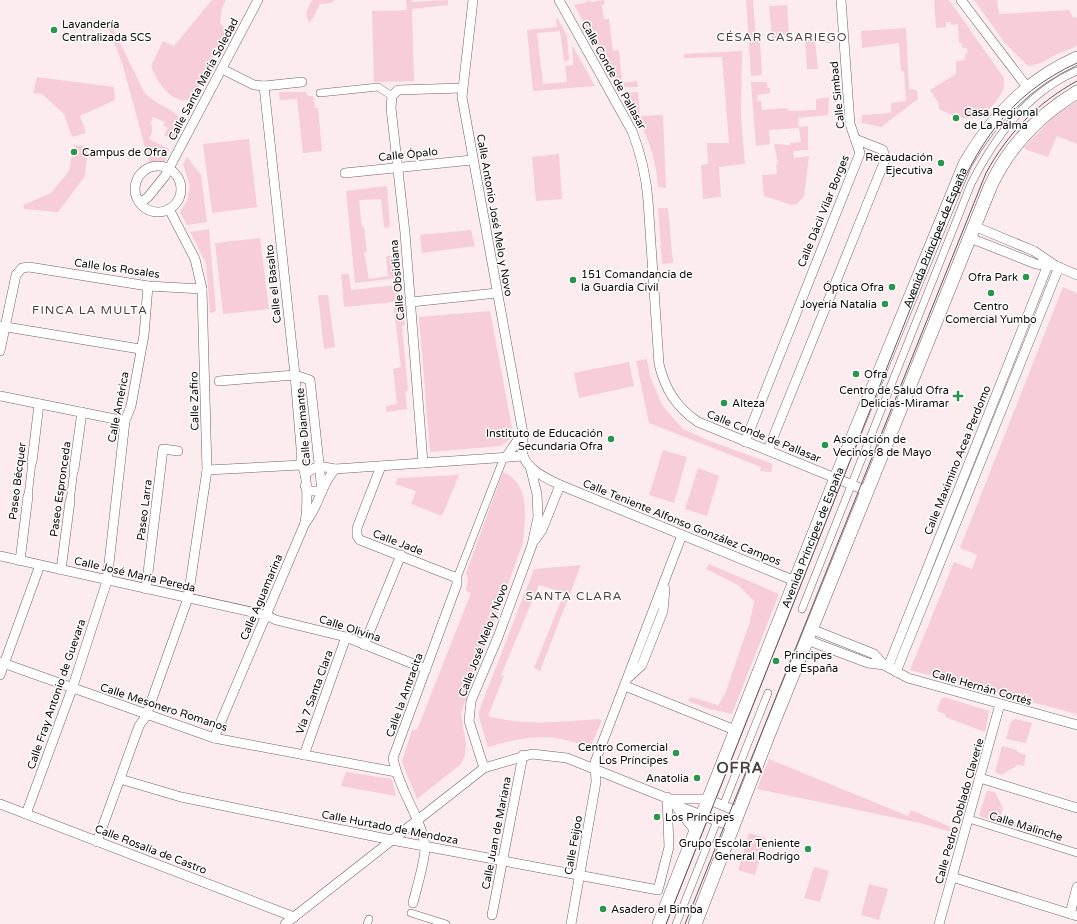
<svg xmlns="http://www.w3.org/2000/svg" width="1077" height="924" font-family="'Varela Round',sans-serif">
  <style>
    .green { fill: #f6cdd8 }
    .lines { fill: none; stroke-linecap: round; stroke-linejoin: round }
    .pedestrian-casing { stroke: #716367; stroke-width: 8 }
    .minor-casing { stroke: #716367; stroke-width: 10 }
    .secondary-casing { stroke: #716367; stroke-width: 14 }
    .pedestrian { stroke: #fff; stroke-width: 7 }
    .minor { stroke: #fff; stroke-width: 9 }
    .secondary { stroke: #fff; stroke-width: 13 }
    .tram { stroke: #665d5f; stroke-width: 1 }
    .poi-dot { fill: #29964e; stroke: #fff; stroke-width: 1.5 }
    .labels { text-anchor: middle; stroke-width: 3; stroke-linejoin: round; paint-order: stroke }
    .poi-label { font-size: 11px; fill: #0f0a0b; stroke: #fff; text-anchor: start }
    .street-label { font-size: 11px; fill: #0f0a0b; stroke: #fff }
    .neighbourhood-label { font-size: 12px; letter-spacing: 1px; fill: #4c3f42; stroke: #fff }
    .district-label { font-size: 15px; font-weight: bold; letter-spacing: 1px; fill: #4c3f42; stroke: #fff }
  </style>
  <rect width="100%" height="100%" fill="#fcecf0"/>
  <g class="green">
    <path d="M212,0H226L222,8L220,23L227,31L192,99C172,106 157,82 151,66L163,41L174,46Z"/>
    <polygon points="312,0 335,0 331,3 320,4 313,18 309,23 306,13"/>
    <polygon points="406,0 412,0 412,2 448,0 448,5 412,9 414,81 374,82 372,11 407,10"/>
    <polygon points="587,0 592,2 604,0 604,5 602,5 604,19 609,19 613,51 619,50 622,83 637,81 638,87 620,87 574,5 587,2"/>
    <polygon points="746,0 753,0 756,39 760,40 762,75 751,76"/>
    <path d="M934,0H949L1004,78C1004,82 1004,87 1003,90C998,101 984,118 972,118C960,119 949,114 939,109L938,102L930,90L956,74V61L965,60V54L968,53L967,48H962V43H959L958,24L951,25V22H946V27L936,28Z"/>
    <polygon points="974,0 997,0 999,14 1069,10 1073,17 1077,18 1077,46 1055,55 1041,63 1028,66 1005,43"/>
    <polygon points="787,5 789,36 772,38 769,6"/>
    <polygon points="556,19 558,19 567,36 569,60 564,61 560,31 537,33 543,84 567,82 565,66 573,65 572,45 595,86 533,91 527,30 557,27"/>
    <path d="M110,22L144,92C154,104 171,107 181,119V128L175,140L164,135L168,128L163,125L165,122L153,117L150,124L152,125V132L149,139L169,149L165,162H149L123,66L107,23Z"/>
    <polygon points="906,28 909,89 917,90 918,99 881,127 862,123 862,115 891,113 891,103 906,101 904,71 901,71 899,43 862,48 861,31"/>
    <polygon points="830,35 831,43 822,43 822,40 815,41 818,69 807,69 805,37"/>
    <polygon points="742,51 741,116 745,164 719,167 721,197 703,199 701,165 708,164 707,143 729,143 722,57 684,58 684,54"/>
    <polygon points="37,77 114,87 115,100 80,116 86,133 72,137 64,114 42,94 33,93"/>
    <polygon points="751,82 767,82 767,88 770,88 770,93 757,95 758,101 761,101 762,110 787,108 788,111 816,110 816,99 829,97 828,115 798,118 799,127 808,126 808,150 793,151 794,158 809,156 804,196 797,204 792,205 764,196 762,175 777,174 776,165 778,164 774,144 790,145 790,143 801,142 799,128 769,130 770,144 756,146"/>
    <polygon points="279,92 306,92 308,96 313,96 315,108 318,108 322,151 303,153 297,99 280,100"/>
    <path d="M638,92L640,116L663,115L666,188L658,187C656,152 642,122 622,93Z"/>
    <polygon points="1077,101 1077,144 1057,136 1048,157 1027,150 1024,147 1055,115"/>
    <polygon points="249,139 257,207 212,213 203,144"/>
    <polygon points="74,145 88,147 85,176 58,212 24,209 23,205 51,193 69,171"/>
    <polygon points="559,154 562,199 536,201 532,157"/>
    <polygon points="187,157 201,175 207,222 187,225 180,212 187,201 190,186 183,164"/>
    <polygon points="387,186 390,227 384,228 381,199 359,200 362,227 364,227 367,252 364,252 369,279 388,276 386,256 396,256 398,278 355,283 346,191"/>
    <polygon points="658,208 668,208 673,263 662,264"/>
    <polygon points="209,229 216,311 210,313 206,263 190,232"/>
    <polygon points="471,230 475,246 422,253 420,235"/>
    <polygon points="260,238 269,309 223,314 215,243"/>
    <polygon points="341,274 349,274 351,290 398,285 405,325 402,326 408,390 405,392 407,409 386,412 386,406 397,404 393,369 401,367 393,302 344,307"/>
    <polygon points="1063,287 1077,293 1077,714 910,670 954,562 972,569 977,555 960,548"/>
    <polygon points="318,295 328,295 335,347 324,349"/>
    <polygon points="490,311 513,433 511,438 501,446 430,452 419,317"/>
    <polygon points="647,359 650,376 662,405 683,429 710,441 773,464 771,472 760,471 761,467 649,423 636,361"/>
    <polygon points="629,362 634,386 579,398 574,373"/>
    <polygon points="663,450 687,457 674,503 649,495"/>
    <polygon points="698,468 719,476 707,516 685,509"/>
    <path d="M503,472C531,484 525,518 523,543L461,713L466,744L465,755L461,764L417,799L402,762L412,730H417L471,593L466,591L468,580L466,573Z"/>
    <polygon points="459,475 442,516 411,504 416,491 395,484 398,478"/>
    <polygon points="709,564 779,594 732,714 709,709 688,701 691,697 718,705 725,694 750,621 754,601 738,585 706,569"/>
    <path d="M581,565L540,671L534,668L564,593L539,585L501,675L504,676L488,716C524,726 561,722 598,719L602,720L590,748C552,732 526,736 488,747L479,717V711L534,569Z"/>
    <polygon points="944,697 989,711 985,732 945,717 945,714 937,711 941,699"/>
    <polygon points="1015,719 1032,723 1026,743 1006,739 1011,722"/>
    <polygon points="1002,746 1017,750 1017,752 1026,755 1024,766 1018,765 1001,775 995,772"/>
    <polygon points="769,759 908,816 911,810 953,828 951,832 920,823 757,789"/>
    <polygon points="346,772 392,779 396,796 341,786"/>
    <polygon points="988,791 995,792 1003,808 1000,819 1038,832 1037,835 979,816 986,793"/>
    <polygon points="749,833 766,838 755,875 738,870"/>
    <polygon points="814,867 829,871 820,902 804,898"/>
    <polygon points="869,884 888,889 879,920 861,915"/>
  </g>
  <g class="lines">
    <defs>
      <g id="pedestrian">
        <polyline points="320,93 378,87 392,96"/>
        <polyline points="28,496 32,462"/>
        <polyline points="70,501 74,469"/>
        <polyline points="457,578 504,457"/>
        <path d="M802,609L971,184C994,138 1028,92 1077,71"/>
        <polyline points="723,806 768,693"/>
        <polyline points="969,819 1077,853"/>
        <polyline points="411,913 446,924"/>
        <polyline points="367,924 369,919"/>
        <polyline points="676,924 717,821"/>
      </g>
      <g id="minor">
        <path d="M473,0L462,97L523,433C523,440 521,449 523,455C527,470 548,479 560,485L795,581"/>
        <path d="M559,0L632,131C641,154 646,175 648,200L659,364C665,389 676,407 698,422L867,491"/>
        <polyline points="961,0 1027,87"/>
        <path d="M222,69L254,85L264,86L295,375L301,448V465C309,474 307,511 305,523"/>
        <polyline points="264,86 302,82"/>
        <circle cx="158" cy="189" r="23"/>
        <polyline points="345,173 472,160"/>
        <polyline points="140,203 148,197 165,176 258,0"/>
        <polyline points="974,226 1034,251 1056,266 1077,275"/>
        <polyline points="970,238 1036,264 1053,266"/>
        <polyline points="411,302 497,293"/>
        <polyline points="0,326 140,349"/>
        <polyline points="0,351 16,275 22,268 29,267 148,286 202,289"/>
        <polyline points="219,381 295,375 310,380 322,491 310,491 305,486"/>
        <polyline points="0,396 125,421"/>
        <polyline points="745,442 860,153 850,124 841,0"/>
        <polyline points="768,450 885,160 883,150 855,139"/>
        <polyline points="506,457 522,434"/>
        <polyline points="32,462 39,404"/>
        <polyline points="423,463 405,233 391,108 392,96 398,90 462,88"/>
        <path d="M381,466L357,528V536L360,540L457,578V584L393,758C398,788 421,817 425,846C426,858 416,890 413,903"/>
        <polyline points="74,469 82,412"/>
        <polyline points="207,470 301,465"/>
        <path d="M305,475C317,464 320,466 335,469L523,456"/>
        <polyline points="535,540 542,530 560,485"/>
        <polyline points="0,556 265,615 276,620 346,637 426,669"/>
        <polyline points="20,561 28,496"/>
        <polyline points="61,570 70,501"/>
        <polyline points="146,589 163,449 178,451"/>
        <polyline points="811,629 874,654 884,665"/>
        <polyline points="807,640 868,663 884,665 908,678 1077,725"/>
        <polyline points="364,645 401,555"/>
        <polyline points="0,662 214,738 396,772"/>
        <polyline points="888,667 1049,262"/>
        <polyline points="896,672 1059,267"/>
        <polyline points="0,675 40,565"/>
        <polyline points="629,677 642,665 663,611 665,589"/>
        <polyline points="625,686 735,730"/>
        <path d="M214,738L305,523C319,507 320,486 335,469"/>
        <polyline points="304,755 346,637"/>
        <polyline points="484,768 469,721 471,701 498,637 532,545 538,517 537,494 530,466"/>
        <polyline points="980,778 1077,808"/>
        <polyline points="120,779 181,797 392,840 658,890 669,847 667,797"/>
        <polyline points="0,804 294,917"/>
        <polyline points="675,805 733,827"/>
        <polyline points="675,805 695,831"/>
        <polyline points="26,814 72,689 107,581 125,421 131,406 144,335 148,286"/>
        <polyline points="97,842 139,726 146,716 188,598 207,470 202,289 195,259 169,209"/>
        <polyline points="952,877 1077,916"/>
        <polyline points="1070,914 1077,887"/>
        <polyline points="492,915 523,755"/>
        <polyline points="285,924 484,768 532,754 567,758 669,799 707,799 739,812"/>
        <polyline points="571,924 596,782 595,762 682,535"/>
        <polyline points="939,924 1000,704"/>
      </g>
      <g id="secondary">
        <path id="s1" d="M659,924L836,478L965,164C992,117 1027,80 1077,58"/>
        <path d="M695,924L768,736L991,185C1010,145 1039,115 1077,92"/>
      </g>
    </defs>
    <use href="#pedestrian" class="pedestrian-casing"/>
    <use href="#minor" class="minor-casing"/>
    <use href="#secondary" class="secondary-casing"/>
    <use href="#pedestrian" class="pedestrian"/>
    <use href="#minor" class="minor"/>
    <use href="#secondary" class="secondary"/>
    <g class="tram">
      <path d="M666,924L948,214C977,146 1007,95 1077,63"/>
      <path d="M685,924L986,173C1008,133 1037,103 1077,81"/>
    </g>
  </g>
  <g class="poi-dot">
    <circle cx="54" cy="30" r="4"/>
    <circle cx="956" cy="118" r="4"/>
    <circle cx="74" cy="152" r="4"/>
    <circle cx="941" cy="163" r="4"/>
    <circle cx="1026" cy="277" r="4"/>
    <circle cx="573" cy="280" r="4"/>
    <circle cx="892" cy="287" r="4"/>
    <circle cx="991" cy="293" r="4"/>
    <circle cx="885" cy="304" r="4"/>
    <circle cx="856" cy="374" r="4"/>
    <path d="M956 390h4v4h4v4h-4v4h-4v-4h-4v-4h4z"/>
    <circle cx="724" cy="403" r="4"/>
    <circle cx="611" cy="439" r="4"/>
    <circle cx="825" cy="445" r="4"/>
    <circle cx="776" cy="661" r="4"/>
    <circle cx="676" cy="753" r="4"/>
    <circle cx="697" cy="778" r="4"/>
    <circle cx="657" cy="817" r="4"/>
    <circle cx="808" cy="849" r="4"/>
    <circle cx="603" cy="909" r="4"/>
  </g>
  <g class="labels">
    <g class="poi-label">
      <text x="62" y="28">Lavandería<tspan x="62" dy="13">Centralizada SCS</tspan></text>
      <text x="964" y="116">Casa Regional<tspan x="964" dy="13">de La Palma</tspan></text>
      <text x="82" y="156">Campus de Ofra</text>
      <text x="933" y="161" text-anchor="end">Recaudación<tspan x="933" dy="13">Ejecutiva</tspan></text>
      <text x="581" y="278">151 Comandancia de<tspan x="581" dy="13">la Guardia Civil</tspan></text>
      <text x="1018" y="281" text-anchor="end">Ofra Park</text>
      <text x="884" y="291" text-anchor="end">Óptica Ofra</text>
      <text x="877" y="308" text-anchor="end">Joyería Natalia</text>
      <text x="991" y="310" text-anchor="middle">Centro<tspan x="991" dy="13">Comercial Yumbo</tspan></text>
      <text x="864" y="378">Ofra</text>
      <text x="949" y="394" text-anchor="end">Centro de Salud Ofra<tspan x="949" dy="13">Delicias-Miramar</tspan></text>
      <text x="732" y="407">Alteza</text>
      <text x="603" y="437" text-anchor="end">Instituto de Educación<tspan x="603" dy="13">Secundaria Ofra</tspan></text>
      <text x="833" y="443">Asociación de<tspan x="833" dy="13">Vecinos 8 de Mayo</tspan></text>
      <text x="784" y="659">Principes<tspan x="784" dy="13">de España</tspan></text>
      <text x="668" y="751" text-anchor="end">Centro Comercial<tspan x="668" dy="13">Los Príncipes</tspan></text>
      <text x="689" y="782" text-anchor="end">Anatolia</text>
      <text x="665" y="821">Los Príncipes</text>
      <text x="800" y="847" text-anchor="end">Grupo Escolar Teniente<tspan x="800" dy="13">General Rodrigo</tspan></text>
      <text x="611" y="913">Asadero el Bimba</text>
    </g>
    <g class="street-label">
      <text transform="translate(614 75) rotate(61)" y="4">Calle Conde de Pallasar</text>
      <text transform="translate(203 79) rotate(-62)" y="4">Calle Santa María Soledad</text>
      <text transform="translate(837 95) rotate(-96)" y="4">Calle Simbad</text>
      <text transform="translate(408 154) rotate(-6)" y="4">Calle Ópalo</text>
      <text transform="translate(823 211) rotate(-68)" y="4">Calle Dácil Vilar Borges</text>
      <text transform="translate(495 215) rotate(80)" y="4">Calle Antonio José Melo y Novo</text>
      <text dy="4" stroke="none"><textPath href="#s1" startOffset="740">Avenida Príncipes de España</textPath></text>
      <text transform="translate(117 268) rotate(8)" y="4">Calle los Rosales</text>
      <text transform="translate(397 280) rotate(-95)" y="4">Calle Obsidiana</text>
      <text transform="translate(273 284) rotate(-96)" y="4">Calle el Basalto</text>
      <text transform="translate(194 401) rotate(-91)" y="4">Calle Zafiro</text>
      <text transform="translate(118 407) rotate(-79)" y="4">Calle América</text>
      <text transform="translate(303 427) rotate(-95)" y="4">Calle Diamante</text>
      <text transform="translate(764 436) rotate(22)" y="4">Calle Conde de Pallasar</text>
      <text transform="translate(957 460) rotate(-68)" y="4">Calle Maximino Acea Perdomo</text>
      <text transform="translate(17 481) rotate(-83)" y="4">Paseo Bécquer</text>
      <text transform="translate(60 489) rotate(-82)" y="4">Paseo Espronceda</text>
      <text transform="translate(144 510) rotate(-83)" y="4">Paseo Larra</text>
      <text transform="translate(682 522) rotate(22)" y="4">Calle Teniente Alfonso González Campos</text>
      <text dy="4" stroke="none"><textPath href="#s1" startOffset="416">Avenida Príncipes de España</textPath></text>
      <text transform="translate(398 542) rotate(21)" y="4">Calle Jade</text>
      <text transform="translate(135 574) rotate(13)" y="4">Calle José María Pereda</text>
      <text transform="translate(261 597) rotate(-67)" y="4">Calle Aguamarina</text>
      <text transform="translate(350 628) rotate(18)" y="4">Calle Olivina</text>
      <text transform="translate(483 640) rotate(-69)" y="4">Calle José Melo y Novo</text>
      <text transform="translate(982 687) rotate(16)" y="4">Calle Hernán Cortés</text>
      <text transform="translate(314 692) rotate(-70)" y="4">Vía 7 Santa Clara</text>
      <text transform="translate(56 694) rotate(-71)" y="4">Calle Fray Antonio de Guevara</text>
      <text transform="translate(404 695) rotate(-70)" y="4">Calle la Antracita</text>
      <text transform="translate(164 707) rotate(18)" y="4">Calle Mesonero Romanos</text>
      <text transform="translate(959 811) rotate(-74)" y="4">Calle Pedro Doblado Claverie</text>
      <text transform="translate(1026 826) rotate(17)" y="4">Calle Malinche</text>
      <text transform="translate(390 827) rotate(11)" y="4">Calle Hurtado de Mendoza</text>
      <text transform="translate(496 833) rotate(-79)" y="4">Calle Juan de Mariana</text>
      <text transform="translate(573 845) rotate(-80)" y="4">Calle Feijoo</text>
      <text transform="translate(151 849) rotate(21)" y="4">Calle Rosalía de Castro</text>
    </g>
    <g class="neighbourhood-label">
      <text x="782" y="41">CÉSAR CASARIEGO</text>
      <text x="90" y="314">FINCA LA MULTA</text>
      <text x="574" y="600">SANTA CLARA</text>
    </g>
    <g class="district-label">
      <text x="740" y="773">OFRA</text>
    </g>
  </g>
</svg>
